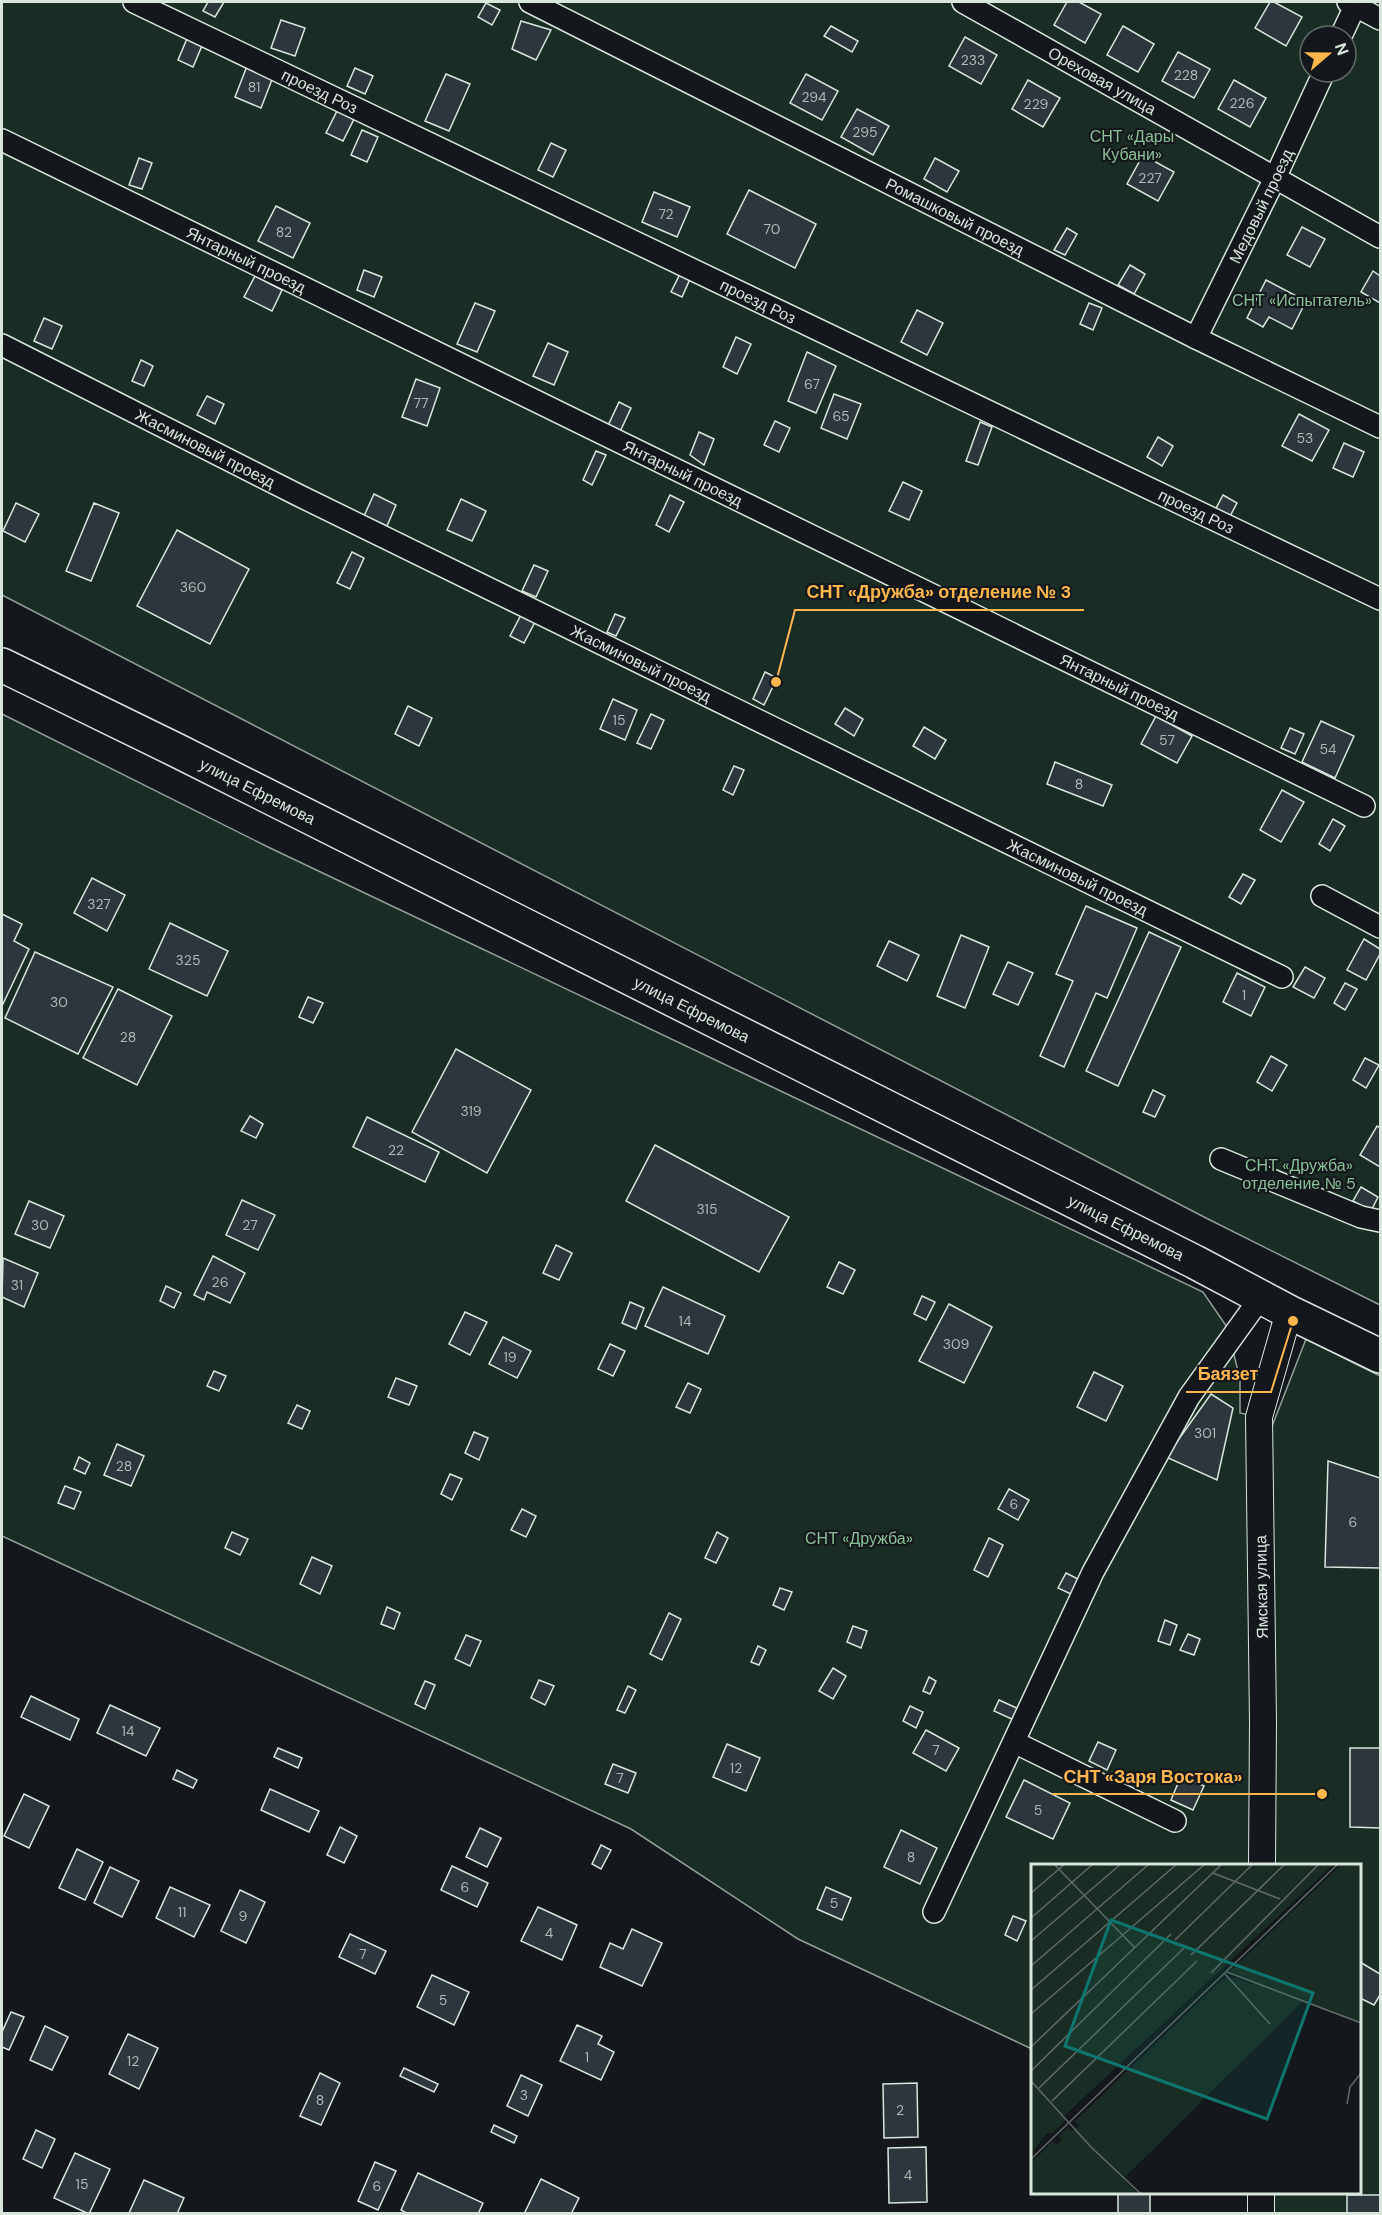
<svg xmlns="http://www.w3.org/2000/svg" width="1382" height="2215" font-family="'DM Sans',sans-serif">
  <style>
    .green { fill: #1a2d24; stroke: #939e99; stroke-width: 1.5; fill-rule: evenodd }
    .building { fill: #2c363c; stroke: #d8e6dc; stroke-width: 1.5 }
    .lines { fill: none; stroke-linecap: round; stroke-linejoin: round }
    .minor-casing { stroke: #d8e6dc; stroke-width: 24 }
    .tertiary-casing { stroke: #d8e6dc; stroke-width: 28 }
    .primary-casing { stroke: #d8e6dc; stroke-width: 36 }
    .minor { stroke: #14181c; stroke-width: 21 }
    .tertiary { stroke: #14181c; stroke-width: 26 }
    .primary { stroke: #14181c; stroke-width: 33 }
    .labels { text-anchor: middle; stroke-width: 4.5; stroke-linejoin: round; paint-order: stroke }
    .number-label { font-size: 14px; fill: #adbab4 }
    .street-label { font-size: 16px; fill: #d8e6dc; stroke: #14181c }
    .park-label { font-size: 16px; fill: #8ac095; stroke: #14181c }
    .inset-road { fill: none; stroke: #626a69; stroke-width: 1.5 }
    .view { fill: #0f766e; fill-opacity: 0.15; stroke: #0f766e; stroke-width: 3 }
    .inset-edge { fill: none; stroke: #d8e6dc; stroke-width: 3 }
    .leader { fill: none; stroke: #ffb74d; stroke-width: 2 }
    .callout-dot { fill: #ffb74d; stroke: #14181c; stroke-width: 2 }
    .callout-label { font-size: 18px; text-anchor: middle; font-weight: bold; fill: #ffb74d; stroke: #14181c; stroke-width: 4.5; stroke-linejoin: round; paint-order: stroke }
  </style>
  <rect width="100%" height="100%" fill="#14181c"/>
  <g class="green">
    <path d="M2,2H1380V1305L1208,1219L2,595ZM1310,36H1346V72H1310Z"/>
    <polygon points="2,714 268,847 1203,1292 1227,1327 1240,1379 1240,1413 1255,1416 1255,1865 1032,1866 1032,2049 798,1939 631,1829 2,1536"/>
    <polygon points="1306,1339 1380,1376 1380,2213 1261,2214 1261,2193 1360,2192 1360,1866 1262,1865 1271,1429"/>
  </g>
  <g class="building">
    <polygon points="208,2 224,2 215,17 203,11"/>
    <polygon points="1067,2 1079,2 1101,14 1085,43 1054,25"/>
    <polygon points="1270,2 1274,2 1302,17 1286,46 1255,28"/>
    <polygon points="486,3 500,10 492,25 478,17"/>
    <polygon points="281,20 305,28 295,56 271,48"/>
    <polygon points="521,21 551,30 536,60 512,49"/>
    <polygon points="831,26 858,41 852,52 824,36"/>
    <polygon points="1123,26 1154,44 1138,72 1107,55"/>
    <polygon points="189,34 204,41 193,67 178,60"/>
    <polygon points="965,37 997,55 981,84 949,66"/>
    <polygon points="1178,52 1210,69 1194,98 1162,81"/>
    <polygon points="247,66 273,77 261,108 235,97"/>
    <polygon points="355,68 373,76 365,94 347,86"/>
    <polygon points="446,74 470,84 449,131 425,121"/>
    <polygon points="806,74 838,91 822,120 790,103"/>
    <polygon points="1028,80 1060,98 1043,127 1012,109"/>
    <polygon points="1234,80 1266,98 1250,127 1218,109"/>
    <polygon points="338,109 355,117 343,141 326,133"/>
    <polygon points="857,109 889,126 873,155 841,137"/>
    <polygon points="362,130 378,137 367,162 351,155"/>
    <polygon points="551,143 566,150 553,177 538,170"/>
    <polygon points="1143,155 1174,172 1158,201 1127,184"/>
    <polygon points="139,158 152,163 142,189 129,185"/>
    <polygon points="935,158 959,171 947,192 924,179"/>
    <polygon points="749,190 816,224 795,268 727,234"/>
    <polygon points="654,192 690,207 677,237 642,222"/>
    <polygon points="276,206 310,223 293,258 258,241"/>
    <polygon points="1302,227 1325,239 1310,267 1287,255"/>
    <polygon points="1067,228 1077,234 1065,255 1054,250"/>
    <polygon points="1130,265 1145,274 1134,294 1118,285"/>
    <polygon points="364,270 382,277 374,297 357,290"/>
    <polygon points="1373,271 1380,276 1380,303 1361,292"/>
    <polygon points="680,274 690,279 682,297 671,292"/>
    <polygon points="255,276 282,290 272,311 244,297"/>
    <polygon points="1266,280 1306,301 1292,329 1269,317 1263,327 1247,318"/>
    <polygon points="475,303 495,311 477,352 457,344"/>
    <polygon points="1089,303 1102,308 1093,330 1080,324"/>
    <polygon points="917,310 943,323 927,355 901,342"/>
    <polygon points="44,318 62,326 52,349 34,341"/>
    <polygon points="736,337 751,344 737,374 723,367"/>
    <polygon points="548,343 568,352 554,385 533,376"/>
    <polygon points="807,352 836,366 816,413 788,401"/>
    <polygon points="141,360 153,366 144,386 132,381"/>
    <polygon points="416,379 440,388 427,426 402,417"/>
    <polygon points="834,394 861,404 847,439 821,428"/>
    <polygon points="207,396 224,404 215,424 197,415"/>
    <polygon points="619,402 631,408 618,436 606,430"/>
    <polygon points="1299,414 1329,430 1312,461 1282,446"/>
    <polygon points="775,421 790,428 779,452 764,445"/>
    <polygon points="980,422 992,427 978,465 966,461"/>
    <polygon points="699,432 714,439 704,465 690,455"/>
    <polygon points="1158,437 1173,446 1162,466 1147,457"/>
    <polygon points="1344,443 1364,452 1353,477 1333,468"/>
    <polygon points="596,451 606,455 592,485 583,480"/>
    <polygon points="903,482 922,491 909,520 889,511"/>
    <polygon points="374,494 396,505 387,526 364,516"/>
    <polygon points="670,495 684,502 669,532 656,525"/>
    <polygon points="1223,495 1237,503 1227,522 1213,514"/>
    <polygon points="461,499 486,511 472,541 447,530"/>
    <polygon points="16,503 39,514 25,542 3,531"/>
    <polygon points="94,503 119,513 91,581 66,571"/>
    <polygon points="177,530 249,569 210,644 137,606"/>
    <polygon points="352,552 364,558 350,589 337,583"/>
    <polygon points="534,565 548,571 536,597 522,591"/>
    <polygon points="615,614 625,618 616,636 607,632"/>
    <polygon points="521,615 535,622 524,643 510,636"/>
    <polygon points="765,672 777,678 764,705 753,699"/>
    <polygon points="613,699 637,710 625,740 600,729"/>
    <polygon points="408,706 432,718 419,746 395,734"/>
    <polygon points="845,708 863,719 854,736 835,724"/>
    <polygon points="651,714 664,720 651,749 637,743"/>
    <polygon points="1156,716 1192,736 1177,763 1141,744"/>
    <polygon points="1321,721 1354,736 1335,778 1302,762"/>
    <polygon points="924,727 946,740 935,759 913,746"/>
    <polygon points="1290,728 1304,734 1295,754 1281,748"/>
    <polygon points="1055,762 1112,785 1103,806 1047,784"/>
    <polygon points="734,766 744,770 733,795 723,790"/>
    <polygon points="1282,790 1304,802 1281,842 1260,830"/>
    <polygon points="1333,819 1345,826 1330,851 1319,844"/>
    <polygon points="1243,874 1255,880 1241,904 1229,897"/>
    <polygon points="92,878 125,895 107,931 74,913"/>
    <polygon points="1086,906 1137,928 1107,998 1096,993 1064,1067 1040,1056 1073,981 1056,974"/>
    <polygon points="2,914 22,924 14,941 29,949 2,1006"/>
    <polygon points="170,923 228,951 207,996 149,969"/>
    <polygon points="1149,932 1181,947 1118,1086 1086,1071"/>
    <polygon points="961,935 989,947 965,1008 937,996"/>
    <polygon points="1364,939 1380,949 1380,954 1366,980 1347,970"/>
    <polygon points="889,941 919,955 907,981 877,966"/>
    <polygon points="35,952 113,987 78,1054 5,1018"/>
    <polygon points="1008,962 1033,973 1018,1005 993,994"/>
    <polygon points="1305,967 1325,978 1314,998 1293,987"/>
    <polygon points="1237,973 1265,987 1251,1016 1223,1002"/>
    <polygon points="1345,983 1357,989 1345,1010 1334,1003"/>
    <polygon points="118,989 172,1016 137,1085 83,1058"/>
    <polygon points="308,997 323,1003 313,1023 299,1017"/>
    <polygon points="456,1049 531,1090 487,1173 412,1132"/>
    <polygon points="1271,1056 1287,1065 1272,1091 1257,1082"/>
    <polygon points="1365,1058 1379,1065 1366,1088 1353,1080"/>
    <polygon points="1153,1090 1165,1096 1155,1117 1143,1112"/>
    <polygon points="250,1116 263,1124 256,1138 241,1131"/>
    <polygon points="367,1117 439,1152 425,1182 353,1147"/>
    <polygon points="1377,1126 1380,1128 1380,1167 1360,1155"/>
    <polygon points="655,1145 789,1217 759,1272 626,1201"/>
    <polygon points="1361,1187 1378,1197 1371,1211 1353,1201"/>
    <polygon points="242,1200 275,1215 258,1250 226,1235"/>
    <polygon points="29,1201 64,1216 50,1248 15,1234"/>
    <polygon points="556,1245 572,1253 559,1280 543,1273"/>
    <polygon points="213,1256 245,1273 230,1303 207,1292 204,1300 194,1295"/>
    <polygon points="3,1258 38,1273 24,1307 2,1297"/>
    <polygon points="839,1262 855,1270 843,1294 827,1287"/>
    <polygon points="166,1286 181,1293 174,1308 160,1301"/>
    <polygon points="663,1287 725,1316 708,1354 645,1326"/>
    <polygon points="922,1296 935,1302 926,1320 914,1314"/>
    <polygon points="630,1302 644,1308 636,1329 622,1323"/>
    <polygon points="949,1304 992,1327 964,1383 919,1361"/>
    <polygon points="465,1312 487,1322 470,1355 449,1344"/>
    <polygon points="503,1337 531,1351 517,1378 489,1364"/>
    <polygon points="610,1344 625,1351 613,1376 598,1369"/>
    <polygon points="214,1371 226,1376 219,1391 207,1386"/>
    <polygon points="1094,1372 1123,1386 1106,1421 1077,1407"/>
    <polygon points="396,1378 417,1386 409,1405 388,1397"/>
    <polygon points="688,1383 701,1389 690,1413 676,1407"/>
    <polygon points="1211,1394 1233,1408 1217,1480 1166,1457"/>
    <polygon points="297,1405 310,1411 302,1429 288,1423"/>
    <polygon points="474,1432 488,1438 479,1460 465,1453"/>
    <polygon points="117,1444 144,1456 131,1486 104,1475"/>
    <polygon points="79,1457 90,1463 85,1474 74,1469"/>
    <polygon points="1328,1461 1380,1478 1380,1568 1325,1567"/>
    <polygon points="450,1474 462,1479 452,1500 441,1494"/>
    <polygon points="65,1486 81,1492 74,1509 58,1503"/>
    <polygon points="1009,1489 1029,1500 1018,1520 998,1509"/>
    <polygon points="522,1509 536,1516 526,1537 511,1530"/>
    <polygon points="232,1532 248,1539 240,1555 225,1548"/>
    <polygon points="717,1532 728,1538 716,1563 705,1558"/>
    <polygon points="989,1538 1003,1545 988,1577 974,1570"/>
    <polygon points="312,1557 332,1566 320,1594 300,1584"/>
    <polygon points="1066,1573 1080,1580 1073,1595 1058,1588"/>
    <polygon points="780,1588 792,1592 784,1610 773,1605"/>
    <polygon points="387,1607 400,1613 394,1629 381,1624"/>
    <polygon points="669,1613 681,1619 662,1660 650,1654"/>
    <polygon points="1165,1620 1177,1625 1170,1645 1158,1641"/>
    <polygon points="853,1626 867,1631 861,1648 847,1642"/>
    <polygon points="1188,1634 1200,1639 1194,1655 1180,1650"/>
    <polygon points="466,1635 481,1641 470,1666 455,1659"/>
    <polygon points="758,1646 766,1650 759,1665 751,1662"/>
    <polygon points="833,1668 846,1676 833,1699 819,1691"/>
    <polygon points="929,1677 936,1681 930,1694 923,1691"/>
    <polygon points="539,1680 554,1686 545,1705 531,1698"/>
    <polygon points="425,1681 435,1685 425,1709 415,1704"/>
    <polygon points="628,1686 636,1690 625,1713 617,1710"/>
    <polygon points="31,1696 79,1719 70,1740 21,1717"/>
    <polygon points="999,1700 1021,1710 1016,1721 994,1711"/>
    <polygon points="110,1705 160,1728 146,1756 97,1733"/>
    <polygon points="910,1706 923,1712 916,1728 903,1721"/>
    <polygon points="926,1730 959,1748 946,1771 913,1753"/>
    <polygon points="1098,1742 1116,1750 1107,1770 1089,1761"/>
    <polygon points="727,1744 760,1758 746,1791 713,1777"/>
    <polygon points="278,1748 302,1758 298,1768 274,1757"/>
    <polygon points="1350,1748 1380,1748 1380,1828 1350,1827"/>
    <polygon points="613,1764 636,1773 628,1793 605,1784"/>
    <polygon points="177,1770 197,1780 193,1788 173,1779"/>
    <polygon points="1181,1776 1204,1786 1193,1810 1171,1800"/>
    <polygon points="1024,1780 1070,1803 1053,1839 1006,1817"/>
    <polygon points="270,1789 319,1811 309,1832 261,1810"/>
    <polygon points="24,1794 49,1806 29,1848 4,1836"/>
    <polygon points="340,1827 357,1836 344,1863 327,1855"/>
    <polygon points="480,1828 501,1838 487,1867 466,1857"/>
    <polygon points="901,1830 937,1848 920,1884 884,1867"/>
    <polygon points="601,1845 611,1850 601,1869 592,1864"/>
    <polygon points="77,1849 103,1862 85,1900 59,1888"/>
    <polygon points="452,1866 488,1883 477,1907 441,1890"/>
    <polygon points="110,1867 139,1881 122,1917 94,1903"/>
    <polygon points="170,1887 210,1905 194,1937 156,1918"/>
    <polygon points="826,1887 851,1898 842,1920 817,1909"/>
    <polygon points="240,1890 265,1902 246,1943 221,1931"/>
    <polygon points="538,1907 577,1925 562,1960 521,1941"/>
    <polygon points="1013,1916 1026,1921 1017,1941 1005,1935"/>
    <polygon points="632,1929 662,1943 642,1986 600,1967 610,1943 623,1949"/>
    <polygon points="350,1934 386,1951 375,1974 339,1957"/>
    <polygon points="1360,1962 1380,1974 1380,1995 1374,2005 1360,1998"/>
    <polygon points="432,1975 469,1992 454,2025 417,2007"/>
    <polygon points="11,2012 24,2017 9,2050 2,2047 2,2032"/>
    <polygon points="577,2025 602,2036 598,2044 614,2052 601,2080 560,2061"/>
    <polygon points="45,2026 68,2037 52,2070 30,2060"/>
    <polygon points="128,2034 158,2048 139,2089 109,2074"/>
    <polygon points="404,2068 438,2084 434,2092 400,2076"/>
    <polygon points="320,2073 340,2083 321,2125 300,2116"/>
    <polygon points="521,2075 542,2085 528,2116 507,2106"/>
    <polygon points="917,2083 918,2137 884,2138 883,2084"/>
    <polygon points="494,2125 517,2136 514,2143 491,2132"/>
    <polygon points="36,2130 55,2139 42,2168 23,2159"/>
    <polygon points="926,2147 927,2202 889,2203 888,2148"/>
    <polygon points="75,2153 110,2169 89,2214 54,2198"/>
    <polygon points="375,2162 396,2171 378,2210 358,2201"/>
    <polygon points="418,2173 483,2203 478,2214 408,2214 401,2210"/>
    <polygon points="541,2179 579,2198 571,2214 524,2214"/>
    <polygon points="144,2180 184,2198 177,2214 129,2213"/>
    <rect x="1118" y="2192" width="32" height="22"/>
    <rect x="1347" y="2195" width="33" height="19"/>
  </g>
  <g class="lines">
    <defs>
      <g id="minor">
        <path id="s1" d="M134,2L1380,599"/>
        <path id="s2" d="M530,2L1196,338L1380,427"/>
        <path id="s3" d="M963,2L1380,237"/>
        <polyline points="1348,2 1380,19"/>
        <polyline points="1341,36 1357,2"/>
        <path id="s4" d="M2,140L1364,806"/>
        <path id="s5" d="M1196,338L1275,178L1324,72"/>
        <path id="s6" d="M2,345L298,495L1282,977"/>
        <polyline points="1322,896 1380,927"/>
        <polyline points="1221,1159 1361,1217 1380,1221"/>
        <polyline points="1014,1742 1175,1821"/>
        <polyline points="934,1912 1093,1572 1189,1397 1261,1297"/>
      </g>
      <g id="tertiary">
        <polyline points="1262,1866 1263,1722 1259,1417 1289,1312"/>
        <polyline points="1261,2214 1261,2192"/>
      </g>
      <g id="primary">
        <path id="s7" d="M2,665L176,750L1195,1262L1289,1312L1380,1356"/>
      </g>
    </defs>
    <use href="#minor" class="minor-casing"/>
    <use href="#tertiary" class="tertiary-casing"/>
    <use href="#primary" class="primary-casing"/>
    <use href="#minor" class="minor"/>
    <use href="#tertiary" class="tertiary"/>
    <use href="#primary" class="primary"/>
  </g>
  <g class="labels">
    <g class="number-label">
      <text x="973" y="65">233</text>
      <text x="1186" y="80">228</text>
      <text x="254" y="92">81</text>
      <text x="814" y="102">294</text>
      <text x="1242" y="108">226</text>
      <text x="1036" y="109">229</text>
      <text x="865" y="137">295</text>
      <text x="1150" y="183">227</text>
      <text x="666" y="219">72</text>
      <text x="772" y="234">70</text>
      <text x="284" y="237">82</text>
      <text x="812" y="389">67</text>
      <text x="421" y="408">77</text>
      <text x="841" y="421">65</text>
      <text x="1305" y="443">53</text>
      <text x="193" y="592">360</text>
      <text x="619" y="725">15</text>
      <text x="1167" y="745">57</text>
      <text x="1328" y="754">54</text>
      <text x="1079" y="789">8</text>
      <text x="99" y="909">327</text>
      <text x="188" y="965">325</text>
      <text x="1244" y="1000">1</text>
      <text x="59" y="1007">30</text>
      <text x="128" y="1042">28</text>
      <text x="471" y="1116">319</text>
      <text x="396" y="1155">22</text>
      <text x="707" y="1214">315</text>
      <text x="40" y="1230">30</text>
      <text x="250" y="1230">27</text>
      <text x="220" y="1287">26</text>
      <text x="17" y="1290">31</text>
      <text x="685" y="1326">14</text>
      <text x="956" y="1349">309</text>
      <text x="510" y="1362">19</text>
      <text x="1205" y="1438">301</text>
      <text x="124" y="1471">28</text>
      <text x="1014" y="1509">6</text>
      <text x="1353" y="1527">6</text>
      <text x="128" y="1736">14</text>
      <text x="936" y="1755">7</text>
      <text x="736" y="1773">12</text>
      <text x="620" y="1783">7</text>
      <text x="1038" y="1815">5</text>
      <text x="911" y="1862">8</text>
      <text x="465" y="1892">6</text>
      <text x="834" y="1908">5</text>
      <text x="182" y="1917">11</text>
      <text x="243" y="1921">9</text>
      <text x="549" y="1938">4</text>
      <text x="363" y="1959">7</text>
      <text x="443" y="2005">5</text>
      <text x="587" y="2062">1</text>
      <text x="133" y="2066">12</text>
      <text x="524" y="2100">3</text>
      <text x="320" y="2105">8</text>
      <text x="900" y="2115">2</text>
      <text x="908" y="2180">4</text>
      <text x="82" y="2189">15</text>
      <text x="377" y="2191">6</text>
    </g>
    <g class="street-label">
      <text dy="6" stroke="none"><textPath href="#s3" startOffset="160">Ореховая улица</textPath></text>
      <text dy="6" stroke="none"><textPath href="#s1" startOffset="206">проезд Роз</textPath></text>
      <text dy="6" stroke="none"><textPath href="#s5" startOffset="147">Медовый проезд</textPath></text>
      <text dy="6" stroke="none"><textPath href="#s2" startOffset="476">Ромашковый проезд</textPath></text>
      <text dy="6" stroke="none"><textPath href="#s4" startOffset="272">Янтарный проезд</textPath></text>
      <text dy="6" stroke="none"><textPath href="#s1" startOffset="692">проезд Роз</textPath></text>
      <text dy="6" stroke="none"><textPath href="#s6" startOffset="228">Жасминовый проезд</textPath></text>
      <text dy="6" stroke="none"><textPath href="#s4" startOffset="758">Янтарный проезд</textPath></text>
      <text dy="6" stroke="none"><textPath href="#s1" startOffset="1178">проезд Роз</textPath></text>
      <text dy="6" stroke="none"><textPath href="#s6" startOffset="714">Жасминовый проезд</textPath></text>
      <text dy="6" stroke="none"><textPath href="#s4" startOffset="1244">Янтарный проезд</textPath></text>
      <text dy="6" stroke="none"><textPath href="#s7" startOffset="285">улица Ефремова</textPath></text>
      <text dy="6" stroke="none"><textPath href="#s6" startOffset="1200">Жасминовый проезд</textPath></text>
      <text dy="6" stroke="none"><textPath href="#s7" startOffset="771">улица Ефремова</textPath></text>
      <text dy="6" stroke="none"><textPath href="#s7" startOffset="1257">улица Ефремова</textPath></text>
      <text transform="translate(1261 1587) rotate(-91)" y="6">Ямская улица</text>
    </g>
    <g class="park-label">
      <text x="1132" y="142">СНТ «Дары<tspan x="1132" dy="18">Кубани»</tspan></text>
      <text x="1302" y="306">СНТ «Испытатель»</text>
      <text x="1299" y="1171">СНТ «Дружба»<tspan x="1299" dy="18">отделение № 5</tspan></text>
      <text x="859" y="1544">СНТ «Дружба»</text>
    </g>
  </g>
  <g transform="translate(1031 1864)">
    <rect width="330" height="330" fill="#14181c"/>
    <path d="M0,0H303L32,253L35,256L21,269H16L0,290ZM311,0H330V159L271,138L92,315L107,330H0V299L22,277L25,281L31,276L28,272L37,263L40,267L49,262L44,257L192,115L205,114L227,122L199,107Z" fill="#1a2d24"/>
    <path class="inset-road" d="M23,0L104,84M182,9L249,35M0,29L34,0M0,54L62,0M144,76L222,0M0,77L90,0M160,91L254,0M0,102L118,0M196,108L330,159M180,109L288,0M194,110L239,160M0,126L146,0M0,150L174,0M0,183L191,0M0,207L140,70M0,217L60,283L110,330M8,224L153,84M21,237L166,97M316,240L319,223L330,209M0,295L307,0"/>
    <path class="view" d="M80,56L282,129L236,255L34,182Z"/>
    <rect width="330" height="330" class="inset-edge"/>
  </g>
  <path class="leader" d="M776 682L795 610H1084M1293 1321L1271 1392H1186M1322 1794L1254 1794H1052"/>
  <g class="callout-dot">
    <circle cx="776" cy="682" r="6"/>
    <circle cx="1293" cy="1321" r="6"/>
    <circle cx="1322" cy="1794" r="6"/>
  </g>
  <g class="callout-label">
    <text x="939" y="598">СНТ «Дружба» отделение № 3</text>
    <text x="1228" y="1380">Баязет</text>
    <text x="1153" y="1783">СНТ «Заря Востока»</text>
  </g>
  <rect width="1382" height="2215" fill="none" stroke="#d8e6dc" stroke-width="6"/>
  <g transform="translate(1328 54) rotate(70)"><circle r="28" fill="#14181c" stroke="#626a69" stroke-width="1.5"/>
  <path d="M0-4.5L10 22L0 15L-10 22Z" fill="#ffb74d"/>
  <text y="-9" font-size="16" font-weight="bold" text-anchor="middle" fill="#d8e6dc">N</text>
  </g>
</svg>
